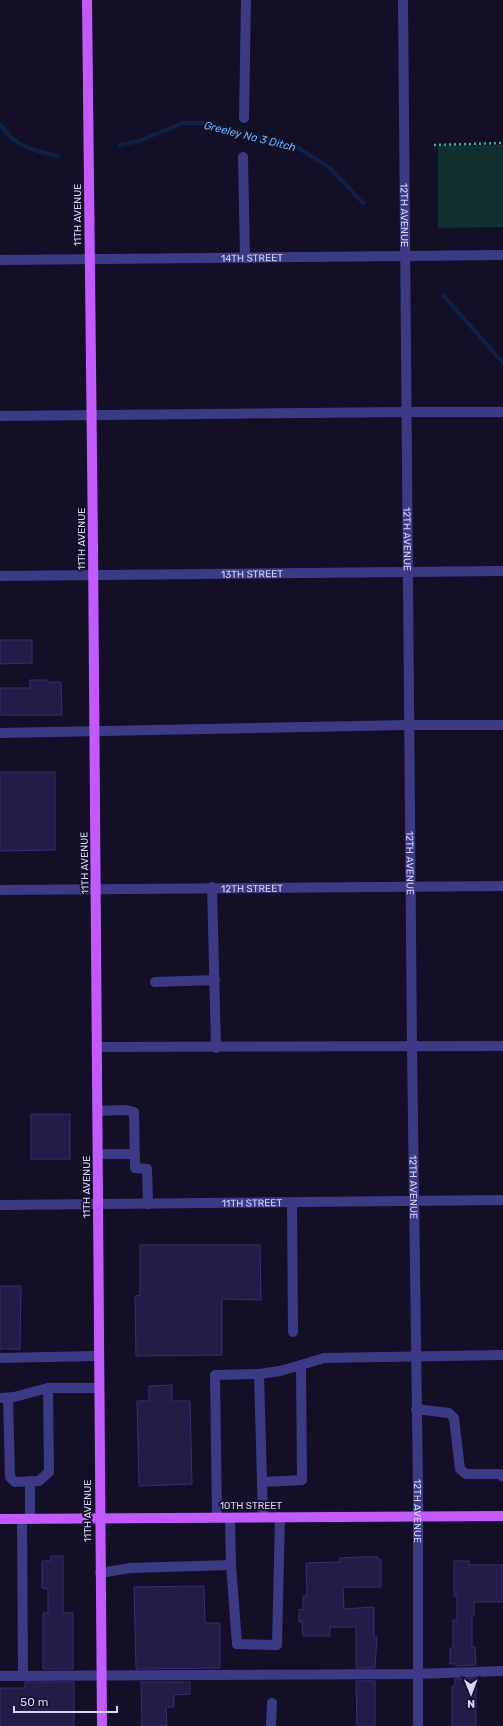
<svg xmlns="http://www.w3.org/2000/svg" width="503" height="1726" font-family="Rubik,sans-serif">
  <style>
    .grass { fill: #12302f }
    .lines { fill: none; stroke-linecap: round; stroke-linejoin: round }
    .stream { stroke: #0c2248; stroke-width: 4 }
    .building { fill: #241b47; stroke: #3b2d73 }
    .path { stroke: #2fb8b0; stroke-width: 2.5; stroke-dasharray: 2 3; stroke-linecap: butt }
    .minor { stroke: #3d3a85; stroke-width: 10 }
    .major { stroke: #c25bff; stroke-width: 10 }
    .labels { text-anchor: middle; stroke-width: 3.5; stroke-linejoin: round; paint-order: stroke }
    .street-label { font-size: 10px; fill: #d9d4ff; stroke: #130f26 }
    .water-label { font-size: 11px; font-style: italic; fill: #62b6ff; stroke: #130f26 }
  </style>
  <rect width="100%" height="100%" fill="#130f26"/>
  <polygon class="grass" points="503,145 503,227 438,228 438,146"/>
  <g class="lines">
    <g class="stream">
      <path d="M0,124C17,148 31,150 58,156"/>
      <polyline points="120,145 139,141 183,123 208,123 295,146 330,168 363,203"/>
      <polyline points="443,295 503,363"/>
    </g>
  </g>
  <g class="building">
    <polygon points="0,640 32,640 32,663 0,664"/>
    <polygon points="30,680 47,680 47,682 61,682 62,715 0,715 0,688 30,688"/>
    <polygon points="0,772 55,772 55,850 0,851"/>
    <rect x="31" y="1114" width="39" height="45"/>
    <polygon points="140,1245 260,1245 261,1300 222,1299 222,1355 136,1356 135,1296 140,1295"/>
    <polygon points="0,1286 21,1286 20,1349 0,1349"/>
    <polygon points="172,1385 172,1401 190,1401 192,1484 139,1486 137,1401 149,1401 149,1386"/>
    <polygon points="51,1556 63,1556 63,1613 73,1613 73,1669 43,1669 43,1613 48,1613 48,1589 42,1588 42,1561 51,1561"/>
    <polygon points="359,1557 378,1557 378,1560 381,1560 381,1587 343,1587 344,1609 374,1607 374,1637 377,1637 375,1668 356,1668 356,1627 330,1627 330,1636 303,1636 302,1622 299,1622 299,1609 303,1610 303,1596 307,1596 306,1563 340,1562 340,1558"/>
    <polygon points="454,1561 469,1561 469,1565 503,1565 503,1602 474,1602 474,1616 472,1616 472,1647 475,1647 476,1665 456,1666 456,1664 450,1664 450,1648 453,1648 453,1620 457,1620 457,1596 454,1596"/>
    <polygon points="204,1586 205,1623 220,1623 220,1668 136,1669 134,1587"/>
    <polygon points="476,1678 476,1726 452,1726 452,1686 455,1686 455,1679"/>
    <polygon points="356,1681 375,1681 375,1726 357,1726"/>
    <polygon points="25,1682 74,1682 74,1726 0,1726 0,1688 25,1688"/>
    <polygon points="141,1682 190,1682 190,1694 174,1695 174,1707 166,1707 167,1726 142,1726"/>
  </g>
  <g class="lines">
    <polyline class="path" points="434,145 503,143"/>
    <g class="minor">
      <path id="s1" d="M403,0L412,1048L418,1488V1726"/>
      <polyline points="244,118 246,0"/>
      <polyline points="243,157 245,258"/>
      <path id="s2" d="M0,260L503,255"/>
      <polyline points="0,416 407,412 503,412"/>
      <path id="s3" d="M0,576L503,571"/>
      <polyline points="0,733 409,725 503,725"/>
      <polyline points="212,887 216,1048"/>
      <path id="s4" d="M0,890L503,886"/>
      <polyline points="155,982 215,980"/>
      <polyline points="97,1047 503,1046"/>
      <polyline points="97,1111 126,1110 134,1112 135,1168 147,1169 148,1204"/>
      <polyline points="98,1154 135,1154"/>
      <polyline points="292,1202 293,1332"/>
      <path id="s5" d="M0,1205L503,1200"/>
      <polyline points="0,1358 98,1356"/>
      <polyline points="0,1398 14,1397 48,1388 99,1388"/>
      <polyline points="8,1398 10,1477 15,1482 39,1481 49,1472 48,1388"/>
      <polyline points="416,1409 449,1413 454,1418 460,1469 466,1474 500,1474 503,1477"/>
      <polyline points="30,1481 30,1519"/>
      <polyline points="263,1482 302,1480 301,1365 324,1358 503,1355"/>
      <polyline points="263,1517 259,1374 280,1371 301,1365"/>
      <polyline points="217,1518 215,1375 259,1374"/>
      <polyline points="230,1518 231,1565 237,1644 277,1645 280,1517"/>
      <polyline points="22,1519 23,1676"/>
      <polyline points="100,1573 130,1568 231,1565"/>
      <polyline points="0,1676 417,1674 503,1671"/>
      <polyline points="271,1726 272,1703"/>
    </g>
    <g class="major">
      <polyline points="87,0 93,547 102,1726"/>
      <polyline points="0,1519 503,1516"/>
    </g>
  </g>
  <g class="labels">
    <g class="street-label">
      <text transform="translate(77 215) rotate(-90)" y="4">11TH AVENUE</text>
      <text dy="4" stroke="none"><textPath href="#s1" startOffset="215">12TH AVENUE</textPath></text>
      <text dy="4" stroke="none"><textPath href="#s2" startOffset="252">14TH STREET</textPath></text>
      <text transform="translate(81 539) rotate(-90)" y="4">11TH AVENUE</text>
      <text dy="4" stroke="none"><textPath href="#s1" startOffset="539">12TH AVENUE</textPath></text>
      <text dy="4" stroke="none"><textPath href="#s3" startOffset="252">13TH STREET</textPath></text>
      <text transform="translate(84 863) rotate(-91)" y="4">11TH AVENUE</text>
      <text dy="4" stroke="none"><textPath href="#s1" startOffset="863">12TH AVENUE</textPath></text>
      <text dy="4" stroke="none"><textPath href="#s4" startOffset="252">12TH STREET</textPath></text>
      <text transform="translate(86 1187) rotate(-90)" y="4">11TH AVENUE</text>
      <text dy="4" stroke="none"><textPath href="#s1" startOffset="1187">12TH AVENUE</textPath></text>
      <text dy="4" stroke="none"><textPath href="#s5" startOffset="252">11TH STREET</textPath></text>
      <text x="251" y="1509">10TH STREET</text>
      <text transform="translate(87 1511) rotate(-90)" y="4">11TH AVENUE</text>
      <text dy="4" stroke="none"><textPath href="#s1" startOffset="1511">12TH AVENUE</textPath></text>
    </g>
    <g class="water-label">
      <text transform="translate(250 136) rotate(14)" y="4">Greeley No 3 Ditch</text>
    </g>
  </g>
  <g transform="translate(471 1694) rotate(179)" stroke="#130f26" stroke-width="3" paint-order="stroke">
  <path d="M0-3L7 15L0 10L-7 15Z" fill="#d9d4ff"/>
  <text y="-6" font-size="11" font-weight="bold" text-anchor="middle" fill="#d9d4ff">N</text>
  </g>
  <path d="M14 1706v6h103v-6" fill="none" stroke="#d9d4ff" stroke-width="2"/>
  <text x="20" y="1706" font-size="12" fill="#d9d4ff" stroke="#130f26" stroke-width="3" paint-order="stroke">50 m</text>
</svg>
